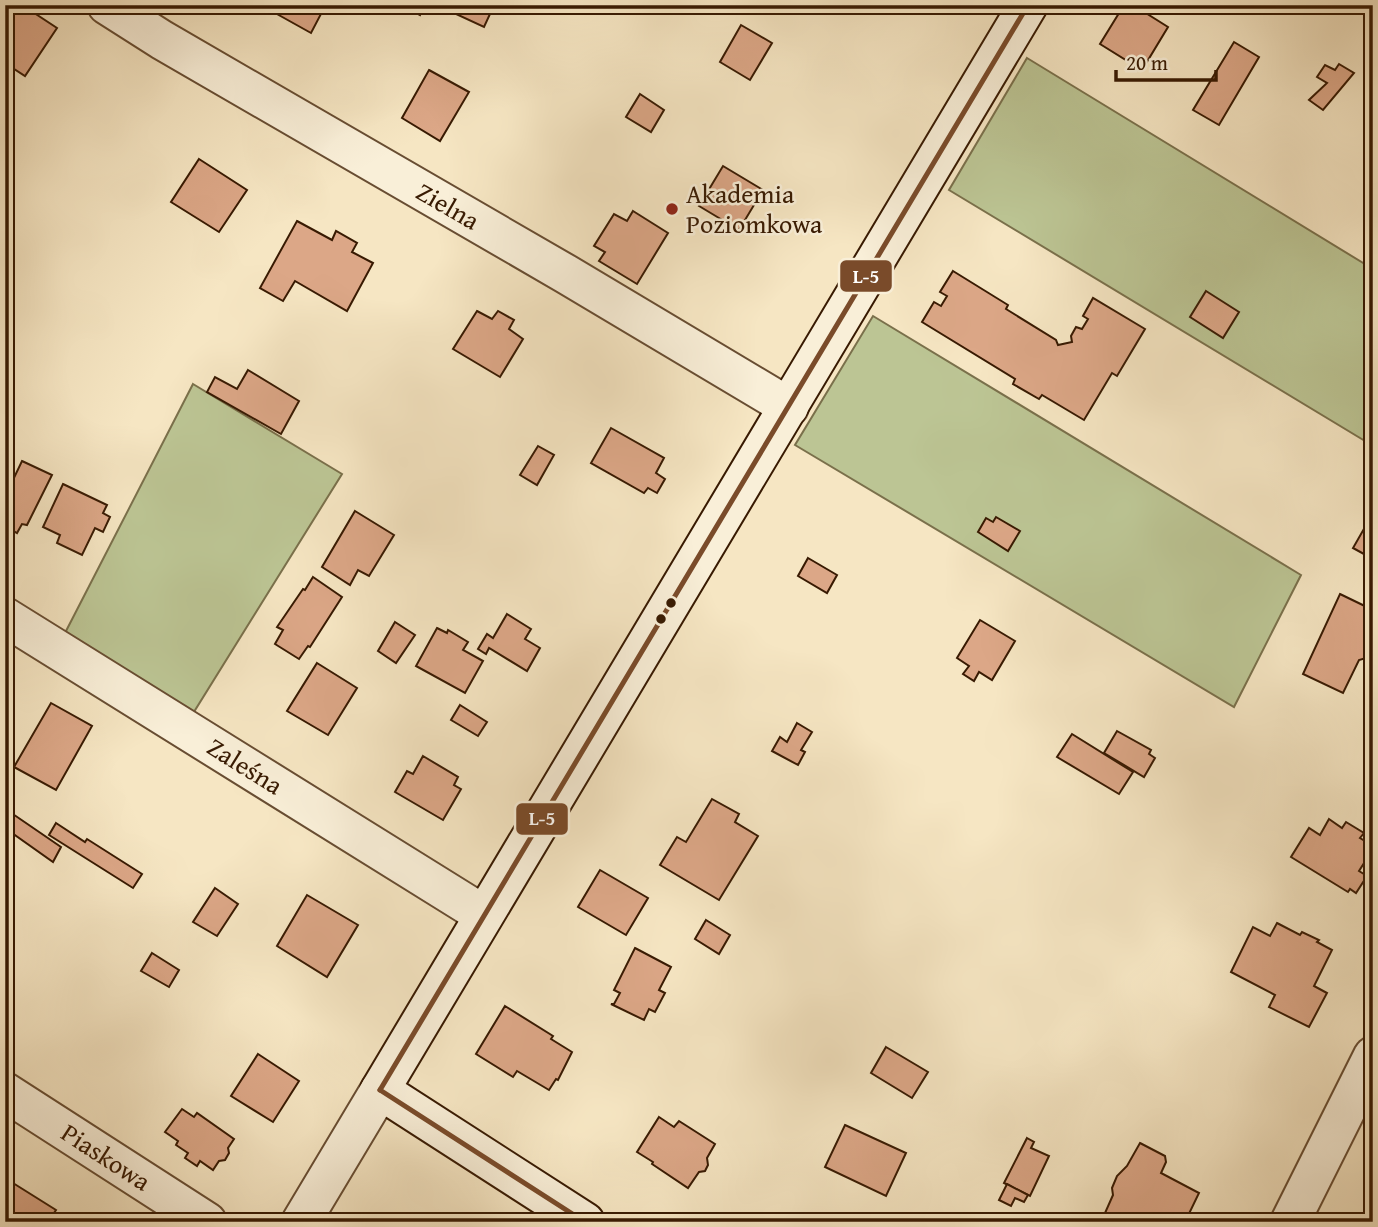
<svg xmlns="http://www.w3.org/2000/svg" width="1378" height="1227" font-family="'Gentium Book Plus',serif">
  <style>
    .green { fill: #bcc594; stroke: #7a704b; stroke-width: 2 }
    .building { fill: #dca787; stroke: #381a02; stroke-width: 2 }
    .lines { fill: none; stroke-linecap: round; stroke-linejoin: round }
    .street-casing { stroke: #684d32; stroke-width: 42 }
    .secondary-casing { stroke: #381a02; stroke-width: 42 }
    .street { stroke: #f9efd8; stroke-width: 38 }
    .secondary { stroke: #f9efd8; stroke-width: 38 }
    .bus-1-casing { stroke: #f9efd8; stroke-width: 10 }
    .bus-1 { stroke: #7a4b2a; stroke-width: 5 }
    .poi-dot { fill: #8f2418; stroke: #f9efd8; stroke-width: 2.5 }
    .bus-dot { fill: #381a02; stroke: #f9efd8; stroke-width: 2.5 }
    .labels { text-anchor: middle; stroke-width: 5; stroke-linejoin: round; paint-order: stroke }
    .poi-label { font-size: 26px; fill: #381a02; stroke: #f9efd8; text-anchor: start }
    .street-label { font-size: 26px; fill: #381a02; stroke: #f9efd8 }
    .line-badge { stroke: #f9efd8; stroke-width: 2.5 }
    .badge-label { font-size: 19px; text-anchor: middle; font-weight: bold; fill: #fff }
  </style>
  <rect width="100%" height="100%" fill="#f6e6c3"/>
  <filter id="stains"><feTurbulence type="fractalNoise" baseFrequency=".00286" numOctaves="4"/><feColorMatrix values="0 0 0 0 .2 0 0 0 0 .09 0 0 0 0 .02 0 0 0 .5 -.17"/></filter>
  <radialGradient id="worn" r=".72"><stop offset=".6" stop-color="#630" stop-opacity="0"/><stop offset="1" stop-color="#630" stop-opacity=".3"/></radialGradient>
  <g class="green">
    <polygon points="1027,58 1373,269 1373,440 1370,444 949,190"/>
    <polygon points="873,316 1301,575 1234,707 795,445"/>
    <polygon points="193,384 342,474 192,715 64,635"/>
  </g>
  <g class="building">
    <polygon points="5,5 22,5 57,28 25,76 5,63"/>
    <polygon points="271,5 309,5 322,12 311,33 268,9"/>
    <polygon points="402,5 424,5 420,15"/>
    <polygon points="444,5 472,5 490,14 484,27 443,8"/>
    <polygon points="1124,5 1133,5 1168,27 1142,70 1100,44"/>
    <polygon points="741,25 772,43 750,80 720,62"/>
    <polygon points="1234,42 1259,57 1219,125 1193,110"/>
    <polygon points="1339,64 1354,73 1323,110 1309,100 1327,83 1317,77 1325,65 1335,70"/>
    <polygon points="429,70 469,92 440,141 402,118"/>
    <polygon points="640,94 664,110 651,132 626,117"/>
    <polygon points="199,159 247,190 219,232 171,202"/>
    <polygon points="723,166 763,190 739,230 699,206"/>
    <polygon points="633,211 668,233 637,284 599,261 605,252 594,246 614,214 627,221"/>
    <polygon points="297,221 332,240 336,231 357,243 352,252 373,263 347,311 295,281 283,301 260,288"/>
    <polygon points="953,271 1008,305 1006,309 1056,340 1058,345 1072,342 1071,336 1076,327 1082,329 1088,319 1083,316 1093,298 1145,329 1117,376 1112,373 1084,420 1042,395 1039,399 1013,384 1015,379 922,322 934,302 941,306 947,296 940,292"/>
    <polygon points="1206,291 1239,312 1223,338 1190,317"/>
    <polygon points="477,311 492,319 498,311 514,320 509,329 523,339 500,377 453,349"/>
    <polygon points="248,370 299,401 281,434 207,392 215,377 237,389"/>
    <polygon points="611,428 664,458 656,473 665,479 657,493 648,488 644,493 591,463"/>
    <polygon points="538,446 554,455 537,485 520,475"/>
    <polygon points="22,461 52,475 27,525 22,524 17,533 5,526 8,516 5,515 5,485 12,482"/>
    <polygon points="63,484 107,505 103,513 110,517 103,532 95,528 82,555 57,543 60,535 43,527"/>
    <polygon points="355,511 394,535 369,576 358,570 350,585 322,567"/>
    <polygon points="1373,513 1373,559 1353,548"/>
    <polygon points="996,517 1020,531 1008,551 978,532 986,518 993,522"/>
    <polygon points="808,558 837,575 827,593 798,576"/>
    <polygon points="313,577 342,597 310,647 308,646 299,659 275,644 283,630 277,627 303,589 305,590"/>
    <polygon points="1340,594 1373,610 1373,656 1359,660 1343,693 1303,674"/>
    <polygon points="507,614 531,629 525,639 540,648 527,671 489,648 486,654 478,649 487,634 493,638"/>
    <polygon points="980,620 1015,641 992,680 979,672 974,681 963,674 969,666 957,658"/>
    <polygon points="395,622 415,635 396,663 378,651"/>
    <polygon points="437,628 447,633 448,630 468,642 463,650 483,661 465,693 416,666"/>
    <polygon points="317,663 357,688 328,735 287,711"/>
    <polygon points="51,703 92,726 56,790 14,767"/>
    <polygon points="460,705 487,722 478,736 451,720"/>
    <polygon points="797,723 812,732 801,750 805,752 798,765 772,751 780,737 787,742"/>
    <polygon points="1117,731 1151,750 1149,754 1155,758 1144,777 1104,753"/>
    <polygon points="1072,734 1133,772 1119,794 1057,757"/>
    <polygon points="423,756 458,777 454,785 461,789 443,820 395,792 407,771 413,774"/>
    <polygon points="712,799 739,814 735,822 758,836 719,900 660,865 677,837 686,842"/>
    <polygon points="7,810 61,847 53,862 5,828"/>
    <polygon points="1329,819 1342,828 1346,822 1364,833 1360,838 1373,846 1373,849 1359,871 1367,876 1356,893 1350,889 1348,892 1291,857 1309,828 1320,835"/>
    <polygon points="56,823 85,842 87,839 142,874 133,888 49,835"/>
    <polygon points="600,870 648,898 626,935 578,907"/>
    <polygon points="215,888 238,904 217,936 193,922"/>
    <polygon points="307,895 358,925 327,977 277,946"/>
    <polygon points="706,920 730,935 719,954 695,939"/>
    <polygon points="1277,923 1300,935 1302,932 1319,940 1317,942 1332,950 1314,986 1327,993 1309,1027 1269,1007 1275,995 1231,972 1253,927 1270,936"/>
    <polygon points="635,948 671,967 659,990 665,993 655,1012 649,1009 644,1020 611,1004 614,1004 620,993 614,990"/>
    <polygon points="152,953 179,970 169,987 141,971"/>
    <polygon points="505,1006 553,1036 551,1039 572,1052 558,1080 556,1079 549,1090 517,1071 513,1077 476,1054"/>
    <polygon points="886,1047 928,1072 912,1098 871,1073"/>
    <polygon points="258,1054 299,1081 273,1122 231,1096"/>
    <polygon points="182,1109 194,1117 197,1113 234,1139 228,1148 229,1153 225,1160 219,1161 213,1170 200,1161 197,1166 185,1158 188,1153 176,1145 178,1141 165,1132"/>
    <polygon points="659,1117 674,1127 679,1121 715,1144 707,1158 708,1165 705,1171 699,1172 688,1188 652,1164 653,1162 637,1152"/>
    <polygon points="845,1125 906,1153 886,1196 825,1167"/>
    <polygon points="1027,1138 1034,1142 1031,1148 1049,1156 1030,1196 1004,1183"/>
    <polygon points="1140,1143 1165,1156 1166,1162 1161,1173 1199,1193 1185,1222 1140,1222 1136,1220 1135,1222 1122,1222 1105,1213 1113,1195 1112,1188 1117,1176 1127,1166"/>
    <polygon points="5,1178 56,1210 48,1222 5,1222"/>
    <polygon points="1007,1184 1028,1195 1024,1202 1015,1198 1011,1206 999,1200"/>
  </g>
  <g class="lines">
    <defs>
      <g id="street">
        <polyline points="107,5 162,40 566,274 789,407"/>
        <polyline points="5,617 484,915"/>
        <polyline points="5,1092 207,1222"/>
        <polyline points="301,1222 380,1090"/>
        <polyline points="1290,1222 1373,1056"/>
      </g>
      <polyline id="secondary" points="585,1222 380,1090 1028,5"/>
    </defs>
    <use href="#street" class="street-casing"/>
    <use href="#secondary" class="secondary-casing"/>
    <use href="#street" class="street"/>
    <use href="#secondary" class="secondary"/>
    <defs>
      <g id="bus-1">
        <polyline points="380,1090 1028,5"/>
        <polyline points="380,1090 585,1222"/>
      </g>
    </defs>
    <use href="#bus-1" class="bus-1-casing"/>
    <use href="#bus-1" class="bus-1"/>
  </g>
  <circle class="poi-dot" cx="672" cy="209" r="7"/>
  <g class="bus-dot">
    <circle cx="671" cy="603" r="6"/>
    <circle cx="661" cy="619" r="6"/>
  </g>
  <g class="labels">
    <g class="poi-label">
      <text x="686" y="203">Akademia<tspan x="686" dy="30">Poziomkowa</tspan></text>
    </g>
    <g class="street-label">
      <text transform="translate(448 206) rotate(30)" y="9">Zielna</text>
      <text transform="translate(245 766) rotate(32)" y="9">Zaleśna</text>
      <text transform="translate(106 1157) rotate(33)" y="9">Piaskowa</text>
    </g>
  </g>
  <g class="line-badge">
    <rect x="839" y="259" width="54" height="34" rx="7" fill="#7a4b2a"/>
    <rect x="515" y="802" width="54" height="34" rx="7" fill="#7a4b2a"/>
  </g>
  <g class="badge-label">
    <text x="866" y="283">L-5</text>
    <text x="542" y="825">L-5</text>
  </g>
  <rect width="1378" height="1227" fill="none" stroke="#f6e6c3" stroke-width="28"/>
  <rect x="7" y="7" width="1364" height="1213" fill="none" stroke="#381a02" stroke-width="3.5"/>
  <rect x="14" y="14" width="1350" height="1199" fill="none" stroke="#381a02" stroke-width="2"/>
  <path d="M1116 70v10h100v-10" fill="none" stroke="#381a02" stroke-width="3.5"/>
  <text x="1126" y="70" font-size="21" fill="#381a02" stroke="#f9efd8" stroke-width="5" paint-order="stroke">20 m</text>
  <rect width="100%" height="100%" filter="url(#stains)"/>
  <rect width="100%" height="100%" fill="url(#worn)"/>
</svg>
